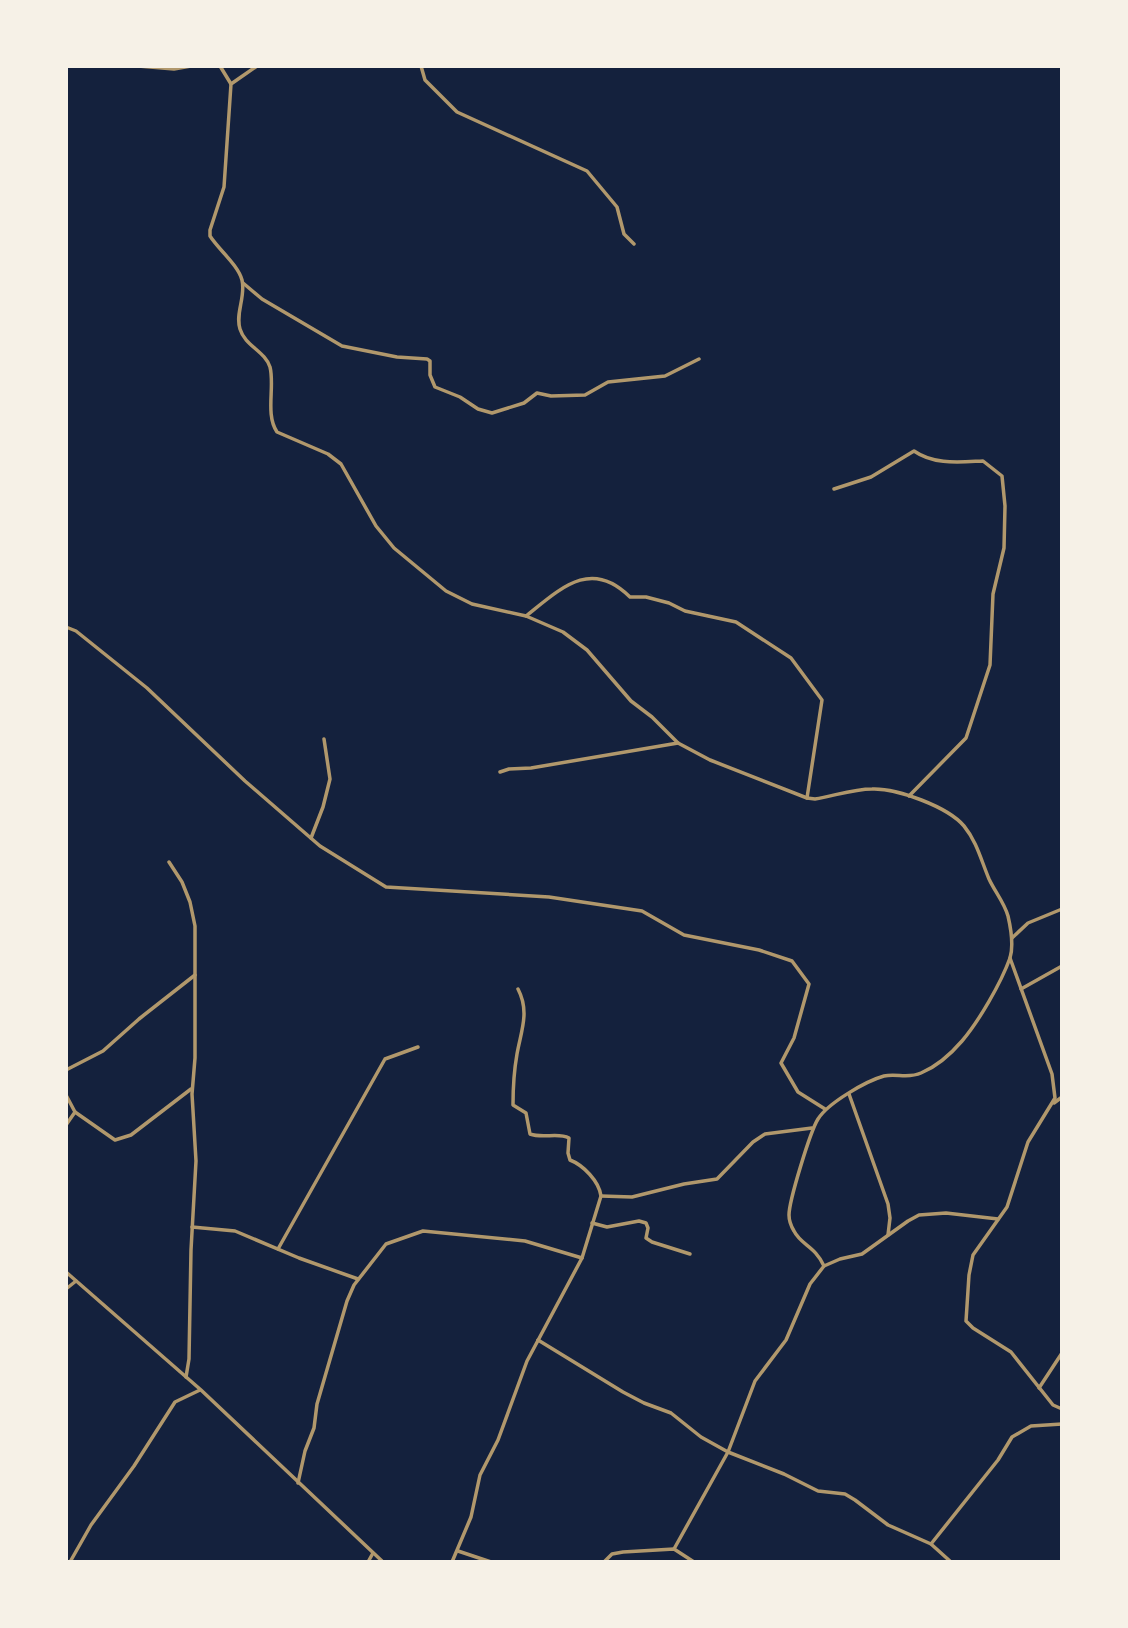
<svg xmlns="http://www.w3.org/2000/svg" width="1128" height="1628" font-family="Cabin,sans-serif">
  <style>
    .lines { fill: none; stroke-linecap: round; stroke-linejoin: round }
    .minor { stroke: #b1986c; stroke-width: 3.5 }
    .tertiary { stroke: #b1986c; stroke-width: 3.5 }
  </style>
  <rect width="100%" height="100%" fill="#14213d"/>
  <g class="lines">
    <g class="minor">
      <polyline points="220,66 231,84"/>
      <path d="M257,66L231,84L224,187L210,230V236C219,250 238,265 242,280C246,297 235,313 240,329C245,346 265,351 270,367C275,387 265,414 277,432L328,454L341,464L376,526L394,548L446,591L472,604L526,616L563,632L587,650L631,701L652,717L678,743L710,760L807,798L815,799C834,796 853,789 872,789C897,788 948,807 964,826C977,842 981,860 989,879C995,892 1004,902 1008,916C1011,929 1014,945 1010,958C1001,983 979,1021 962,1041C950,1055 938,1066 921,1073C908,1079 896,1073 884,1076C866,1081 828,1103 818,1119C810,1132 789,1201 789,1215C789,1221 791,1226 794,1231C801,1245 815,1246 824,1266"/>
      <polyline points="421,66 425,80 457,112 587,171 617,207 624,234 634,244"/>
      <polyline points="243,283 262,299 342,346 397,357 427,359 430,361 430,375 435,387 460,397 478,409 492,413 524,403 537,393 551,396 585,395 608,382 665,376 699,359"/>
      <path d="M834,489L871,477L914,451C934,465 959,462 983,461L1002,476L1005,506L1004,548L993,594L990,665L966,738L909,796"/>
      <path d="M526,616C561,588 591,558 630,597H646L669,603L685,611L736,622L791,658L822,700L807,798"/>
      <polyline points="66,627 76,631 147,688 245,781 320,846 386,887 549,897 642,911 684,935 759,950 792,961 809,984 794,1038 781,1063 798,1092 825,1109"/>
      <polyline points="500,772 509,769 531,768 678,743"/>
      <polyline points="311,838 323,807 330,779 324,739"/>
      <polyline points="169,862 182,882 190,902 195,926 195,1058 192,1094 196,1161 191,1250 189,1359 186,1377"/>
      <polyline points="1012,938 1028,923 1062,909"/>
      <polyline points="1010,958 1052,1074 1055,1098 1028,1142 1007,1207 973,1255 969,1275 966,1321 973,1328 1011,1352 1053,1405 1062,1409"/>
      <polyline points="1021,989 1062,966"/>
      <polyline points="66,1070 103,1051 139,1019 195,975"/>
      <polyline points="849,1094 888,1204 890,1218 888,1235"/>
      <polyline points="66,1095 75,1112 66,1125"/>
      <polyline points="1054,1103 1062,1097"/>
      <polyline points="75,1112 115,1140 131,1135 191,1089"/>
      <polyline points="601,1196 632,1197 684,1184 717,1179 753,1142 765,1134 812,1128"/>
      <polyline points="592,1223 607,1227 639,1221 646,1223 648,1228 646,1238 652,1242 690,1254"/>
      <polyline points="192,1227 235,1231 299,1258 358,1279"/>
      <polyline points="278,1249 385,1059 418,1047"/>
      <polyline points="66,1272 201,1390 383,1562"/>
      <polyline points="66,1289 76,1281"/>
      <polyline points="538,1340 623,1392 644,1403 671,1413 701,1437 728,1452 784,1474 818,1491 845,1494 855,1500 888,1525 931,1544 951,1562"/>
      <polyline points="1039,1388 1062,1353"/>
      <polyline points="298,1483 305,1451 314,1428 317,1404 347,1301 354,1285 386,1244 423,1231 525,1241 582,1258"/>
      <polyline points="931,1544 998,1460 1012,1437 1031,1426 1062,1424"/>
      <polyline points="674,1549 728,1452 755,1381 786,1340 810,1284 824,1266 840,1259 862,1254 908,1221 919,1215 946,1213 998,1219"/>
      <polyline points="458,1551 491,1562"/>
      <polyline points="70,1562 91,1525 134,1466 175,1402 200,1390"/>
      <polyline points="368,1562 373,1553"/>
      <path d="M452,1562L471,1517L480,1475L498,1440L527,1361L582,1258L601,1196C599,1181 583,1165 570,1160L568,1153L569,1138C558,1132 543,1139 530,1134L526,1113L513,1105C513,1089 514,1071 517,1054C521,1031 530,1012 518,989"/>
      <polyline points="604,1562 612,1554 623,1552 674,1549 694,1562"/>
    </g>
    <polyline class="tertiary" points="138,66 174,69 191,66"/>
  </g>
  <rect width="1128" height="1628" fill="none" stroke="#f6f1e7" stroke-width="136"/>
</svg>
